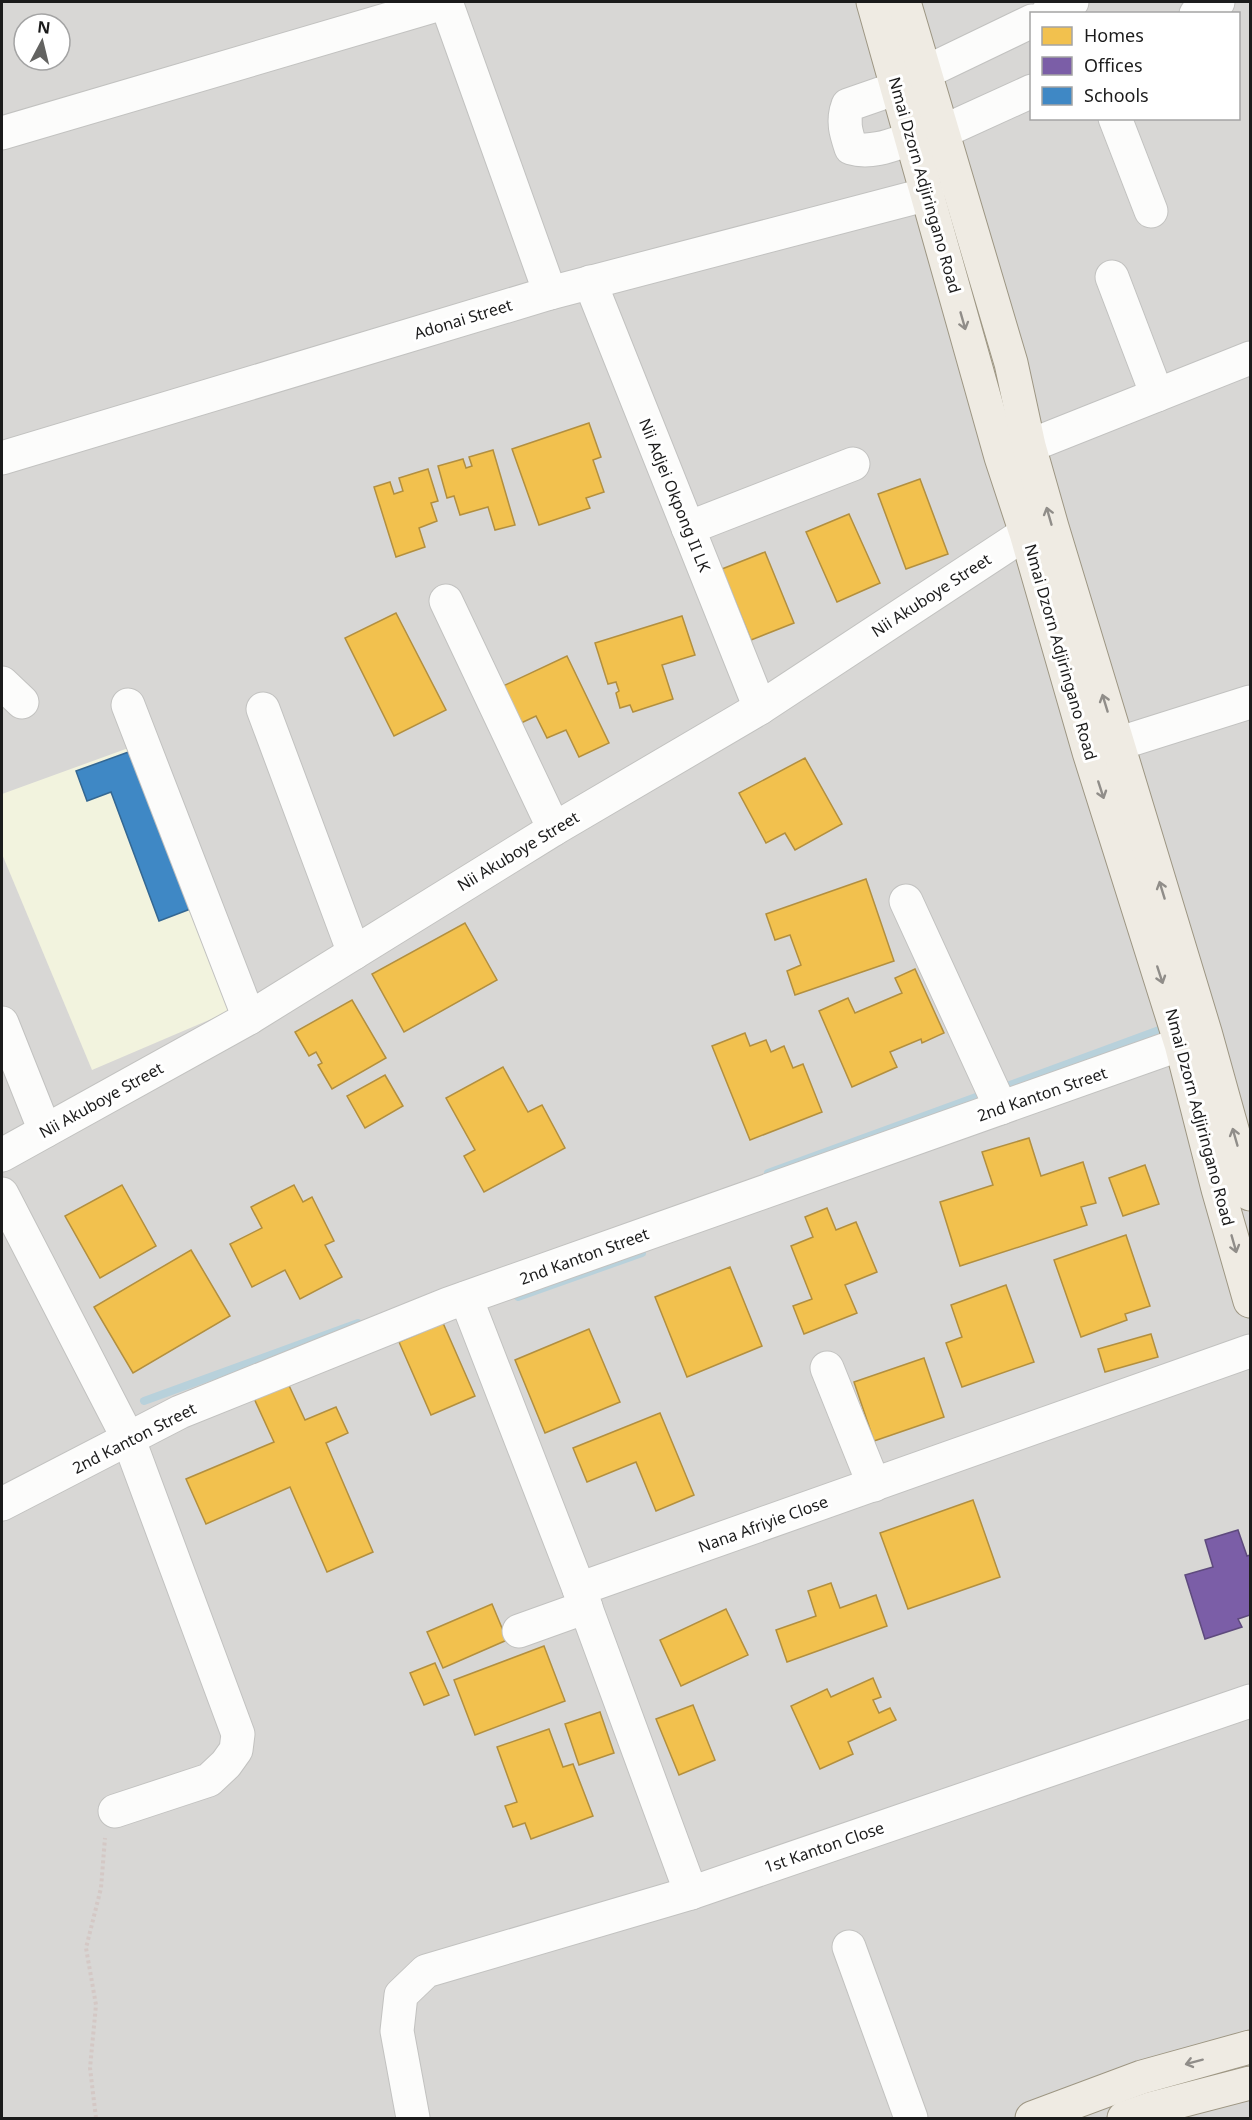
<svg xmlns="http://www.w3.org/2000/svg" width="1252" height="2120" font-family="'Noto Sans',sans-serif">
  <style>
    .residential { fill: #d8d7d5; fill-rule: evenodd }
    .education { fill: #f2f3de }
    .homes { fill: #f2c14e; stroke: #b28f3f; stroke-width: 1.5 }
    .offices { fill: #7b5ea7; stroke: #5e4a7d; stroke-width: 1.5 }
    .schools { fill: #3f88c5; stroke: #346792; stroke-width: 1.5 }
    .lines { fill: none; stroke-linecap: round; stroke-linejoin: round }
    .stream { stroke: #b8d1db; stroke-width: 8 }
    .minor-casing { stroke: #c2c2c0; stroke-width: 35 }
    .major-casing { stroke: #9d9683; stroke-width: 35 }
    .path { stroke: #d4c8c5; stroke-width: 4; stroke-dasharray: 3 3; stroke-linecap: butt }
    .minor { stroke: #fcfcfb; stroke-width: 33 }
    .major { stroke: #efebe3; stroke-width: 33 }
    .oneway { stroke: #908d89 }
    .labels { text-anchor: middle; stroke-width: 6; stroke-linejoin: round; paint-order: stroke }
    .street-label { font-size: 16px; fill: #1b1b1b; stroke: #fff }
  </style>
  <rect width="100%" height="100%" fill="#e9e8e4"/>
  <path class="residential" d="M2,2H1250V2118H2ZM1032,14H1238V118H1032ZM24,24H60V60H24Z"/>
  <polygon class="education" points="134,746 230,1011 92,1070 2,854 2,794"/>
  <g class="homes">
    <polygon points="589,423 601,457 593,460 604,492 586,498 590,508 539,525 512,449"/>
    <polygon points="493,450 515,525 495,530 488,507 460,515 454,496 447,498 438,466 463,459 466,468 472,466 469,457"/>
    <polygon points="428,469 438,501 431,503 437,521 419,528 425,547 396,557 374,487 390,482 394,494 403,491 399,478"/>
    <polygon points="920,479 948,554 906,569 878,494"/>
    <polygon points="849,514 880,583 837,602 806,532"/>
    <polygon points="765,552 794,623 751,640 722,569"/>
    <polygon points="396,613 446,710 394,736 345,638"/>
    <polygon points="682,616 695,655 662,665 673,699 633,712 630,705 620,708 616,693 619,691 616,682 608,684 595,643"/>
    <polygon points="567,656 609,743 579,757 566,730 547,738 536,716 519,724 501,687"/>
    <polygon points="805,758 842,824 795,850 785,833 766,843 739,793"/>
    <polygon points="866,879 894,961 795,995 787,971 801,965 790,935 775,940 766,914"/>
    <polygon points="465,923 497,980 404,1032 372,974"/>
    <polygon points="915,969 944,1033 922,1043 921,1039 890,1052 897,1067 852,1087 819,1011 848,998 855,1013 902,993 895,978"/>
    <polygon points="352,1000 386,1058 332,1089 318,1065 322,1063 316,1052 309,1056 295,1032"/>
    <polygon points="745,1033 750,1046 766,1040 771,1052 784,1046 793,1068 803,1064 822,1112 750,1140 712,1046"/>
    <polygon points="503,1067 528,1112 542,1105 565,1148 484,1192 464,1156 475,1150 446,1098"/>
    <polygon points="385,1075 403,1106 365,1128 347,1096"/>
    <polygon points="1029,1138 1041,1176 1083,1162 1096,1203 1081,1207 1087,1225 960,1266 940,1202 993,1185 982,1152"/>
    <polygon points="1145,1165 1159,1204 1123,1216 1109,1178"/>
    <polygon points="122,1185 156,1246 100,1278 65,1216"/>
    <polygon points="294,1185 303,1202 312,1197 334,1241 325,1245 342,1277 300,1299 285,1270 252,1287 230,1244 262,1228 251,1207"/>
    <polygon points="827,1208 836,1230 856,1222 877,1272 845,1285 857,1313 804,1334 793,1306 812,1299 791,1246 813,1237 805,1217"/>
    <polygon points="1126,1235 1150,1306 1125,1314 1127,1320 1081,1337 1054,1260"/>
    <polygon points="191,1250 230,1316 133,1373 94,1307"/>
    <polygon points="730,1267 762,1346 687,1377 655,1297"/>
    <polygon points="1006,1285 1034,1362 962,1387 946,1343 962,1337 951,1305"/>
    <polygon points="443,1323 475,1396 431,1415 399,1342"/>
    <polygon points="589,1329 620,1402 545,1433 515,1360"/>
    <polygon points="1151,1334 1158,1357 1105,1372 1098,1349"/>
    <polygon points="924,1358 944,1417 874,1441 854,1382"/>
    <polygon points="286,1379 305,1420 336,1407 348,1433 326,1443 373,1552 327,1572 290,1487 206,1524 186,1479 274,1442 252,1394"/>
    <polygon points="660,1413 694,1495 656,1511 636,1462 587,1482 573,1448"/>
    <polygon points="973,1500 1000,1577 908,1609 880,1533"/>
    <polygon points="831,1583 840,1608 876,1595 887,1626 787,1662 776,1630 816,1616 808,1591"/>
    <polygon points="492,1604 507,1640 443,1668 427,1632"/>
    <polygon points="726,1609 748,1655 681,1686 660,1640"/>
    <polygon points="544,1646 565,1701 475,1735 454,1680"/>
    <polygon points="435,1663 449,1695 424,1705 410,1673"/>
    <polygon points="873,1678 881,1697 873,1700 879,1713 890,1708 896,1720 848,1742 853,1754 820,1769 791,1706 827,1689 831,1697"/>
    <polygon points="693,1705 715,1760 679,1775 656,1719"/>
    <polygon points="600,1712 614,1753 579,1765 565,1724"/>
    <polygon points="549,1729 563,1767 573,1764 593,1816 531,1839 525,1823 513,1827 505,1806 517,1802 497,1747"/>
  </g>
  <polygon class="offices" points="1238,1530 1247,1556 1250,1555 1250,1615 1238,1619 1242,1627 1205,1639 1185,1575 1213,1567 1205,1540"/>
  <polygon class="schools" points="134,750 193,908 159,921 111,792 87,801 76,771"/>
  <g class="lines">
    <g class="stream">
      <polyline points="999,1089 1170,1026"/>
      <polyline points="768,1173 987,1093"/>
      <polyline points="518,1297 642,1253"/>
      <polyline points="144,1401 358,1323"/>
    </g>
    <defs>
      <g id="minor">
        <polyline points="446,2 550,293"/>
        <polyline points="1047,14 1072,2"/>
        <polyline points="1196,14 1218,2"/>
        <polyline points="924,73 1032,21"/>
        <path d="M897,88L848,105C842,121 846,133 851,148C871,154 892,145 912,138"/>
        <polyline points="1115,118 1151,211"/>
        <polyline points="942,132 1032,91"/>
        <polyline points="2,133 447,2"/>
        <polyline points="1112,277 1157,395"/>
        <polyline points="590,282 760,708"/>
        <polyline points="1029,446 1250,358"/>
        <polyline points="2,458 550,293 928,194"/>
        <polyline points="688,528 853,464"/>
        <polyline points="446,601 554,829"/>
        <polyline points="2,683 22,702"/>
        <polyline points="128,705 249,1018"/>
        <polyline points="263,709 354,953"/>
        <polyline points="1117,744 1250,702"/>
        <polyline points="906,901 1001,1108"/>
        <polyline points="2,1023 45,1131"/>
        <polyline points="2,1155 249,1018 554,829 760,708 1026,533"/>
        <polyline points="2,1194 129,1440 238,1734 236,1750 226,1764 209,1780 115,1811"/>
        <polyline points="466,1298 579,1589"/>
        <polyline points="827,1368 874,1485"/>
        <polyline points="2,1504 180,1412 448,1304 1181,1044"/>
        <polyline points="519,1631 586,1607"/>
        <polyline points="691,1893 579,1589 1250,1351"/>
        <polyline points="849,1947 911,2118"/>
        <polyline points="413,2118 397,2031 401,1995 426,1971 691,1893 1250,1701"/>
      </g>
      <g id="major">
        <polyline points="873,2 1001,457 1026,533 1089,752 1181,1044 1218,1189 1250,1301"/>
        <polyline points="904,2 1011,363 1029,446 1052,527 1205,1032 1250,1194"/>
        <polyline points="1032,2118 1142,2077 1250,2047"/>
        <polyline points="1124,2118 1150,2109 1250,2083"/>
      </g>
    </defs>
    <use href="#minor" class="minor-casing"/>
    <use href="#major" class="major-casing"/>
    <polyline class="path" points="96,2118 90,2068 96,2005 86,1948 101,1888 105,1838"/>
    <use href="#minor" class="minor"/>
    <use href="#major" class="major"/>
  </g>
  <defs><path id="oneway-shaft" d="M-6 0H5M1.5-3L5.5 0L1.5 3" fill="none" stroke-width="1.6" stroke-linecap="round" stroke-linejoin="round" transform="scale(1.5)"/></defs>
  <g class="oneway">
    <use href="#oneway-shaft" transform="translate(963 321) rotate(74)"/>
    <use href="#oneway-shaft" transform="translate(1049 516) rotate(-106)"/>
    <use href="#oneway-shaft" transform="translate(1105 703) rotate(-107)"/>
    <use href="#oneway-shaft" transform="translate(1101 790) rotate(72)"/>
    <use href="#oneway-shaft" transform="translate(1162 890) rotate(-107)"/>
    <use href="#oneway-shaft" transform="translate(1160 975) rotate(72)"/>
    <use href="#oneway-shaft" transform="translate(1235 1137) rotate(-106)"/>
    <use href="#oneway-shaft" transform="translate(1234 1244) rotate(74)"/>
    <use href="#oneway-shaft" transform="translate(1194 2062) rotate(165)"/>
  </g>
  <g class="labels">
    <g class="street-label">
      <text transform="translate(925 185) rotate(74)" y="6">Nmai Dzorn Adjiringano Road</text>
      <text transform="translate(463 319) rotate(-17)" y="6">Adonai Street</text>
      <text transform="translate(675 495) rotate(68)" y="6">Nii Adjei Okpong II LK</text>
      <text transform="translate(931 595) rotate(-33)" y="6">Nii Akuboye Street</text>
      <text transform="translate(1061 652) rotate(74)" y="6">Nmai Dzorn Adjiringano Road</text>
      <text transform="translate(518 851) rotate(-31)" y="6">Nii Akuboye Street</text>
      <text transform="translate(1042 1094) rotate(-19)" y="6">2nd Kanton Street</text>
      <text transform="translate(101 1100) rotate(-29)" y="6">Nii Akuboye Street</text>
      <text transform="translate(1200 1117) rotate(75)" y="6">Nmai Dzorn Adjiringano Road</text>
      <text transform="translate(584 1256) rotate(-20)" y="6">2nd Kanton Street</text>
      <text transform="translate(134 1438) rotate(-27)" y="6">2nd Kanton Street</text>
      <text transform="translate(763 1524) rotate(-20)" y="6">Nana Afriyie Close</text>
      <text transform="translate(824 1847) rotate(-19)" y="6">1st Kanton Close</text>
    </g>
  </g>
  <rect width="1252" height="2120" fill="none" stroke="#1b1b1b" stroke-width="6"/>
  <rect x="1030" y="12" width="210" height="108" fill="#ffffff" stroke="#a4a4a4" stroke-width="1.5"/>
  <rect x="1042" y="27" width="30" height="18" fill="#f2c14e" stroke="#a4a4a4" stroke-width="1.5"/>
  <text x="1084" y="42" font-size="18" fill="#1b1b1b">Homes</text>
  <rect x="1042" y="57" width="30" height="18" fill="#7b5ea7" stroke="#a4a4a4" stroke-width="1.5"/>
  <text x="1084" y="72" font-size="18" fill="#1b1b1b">Offices</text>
  <rect x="1042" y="87" width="30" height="18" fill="#3f88c5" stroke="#a4a4a4" stroke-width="1.5"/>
  <text x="1084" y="102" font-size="18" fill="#1b1b1b">Schools</text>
  <g transform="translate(42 42) rotate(7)"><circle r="28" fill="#ffffff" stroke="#a4a4a4" stroke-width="1.5"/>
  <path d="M0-4.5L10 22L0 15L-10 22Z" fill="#636361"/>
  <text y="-9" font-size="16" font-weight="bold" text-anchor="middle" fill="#1b1b1b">N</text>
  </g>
</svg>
